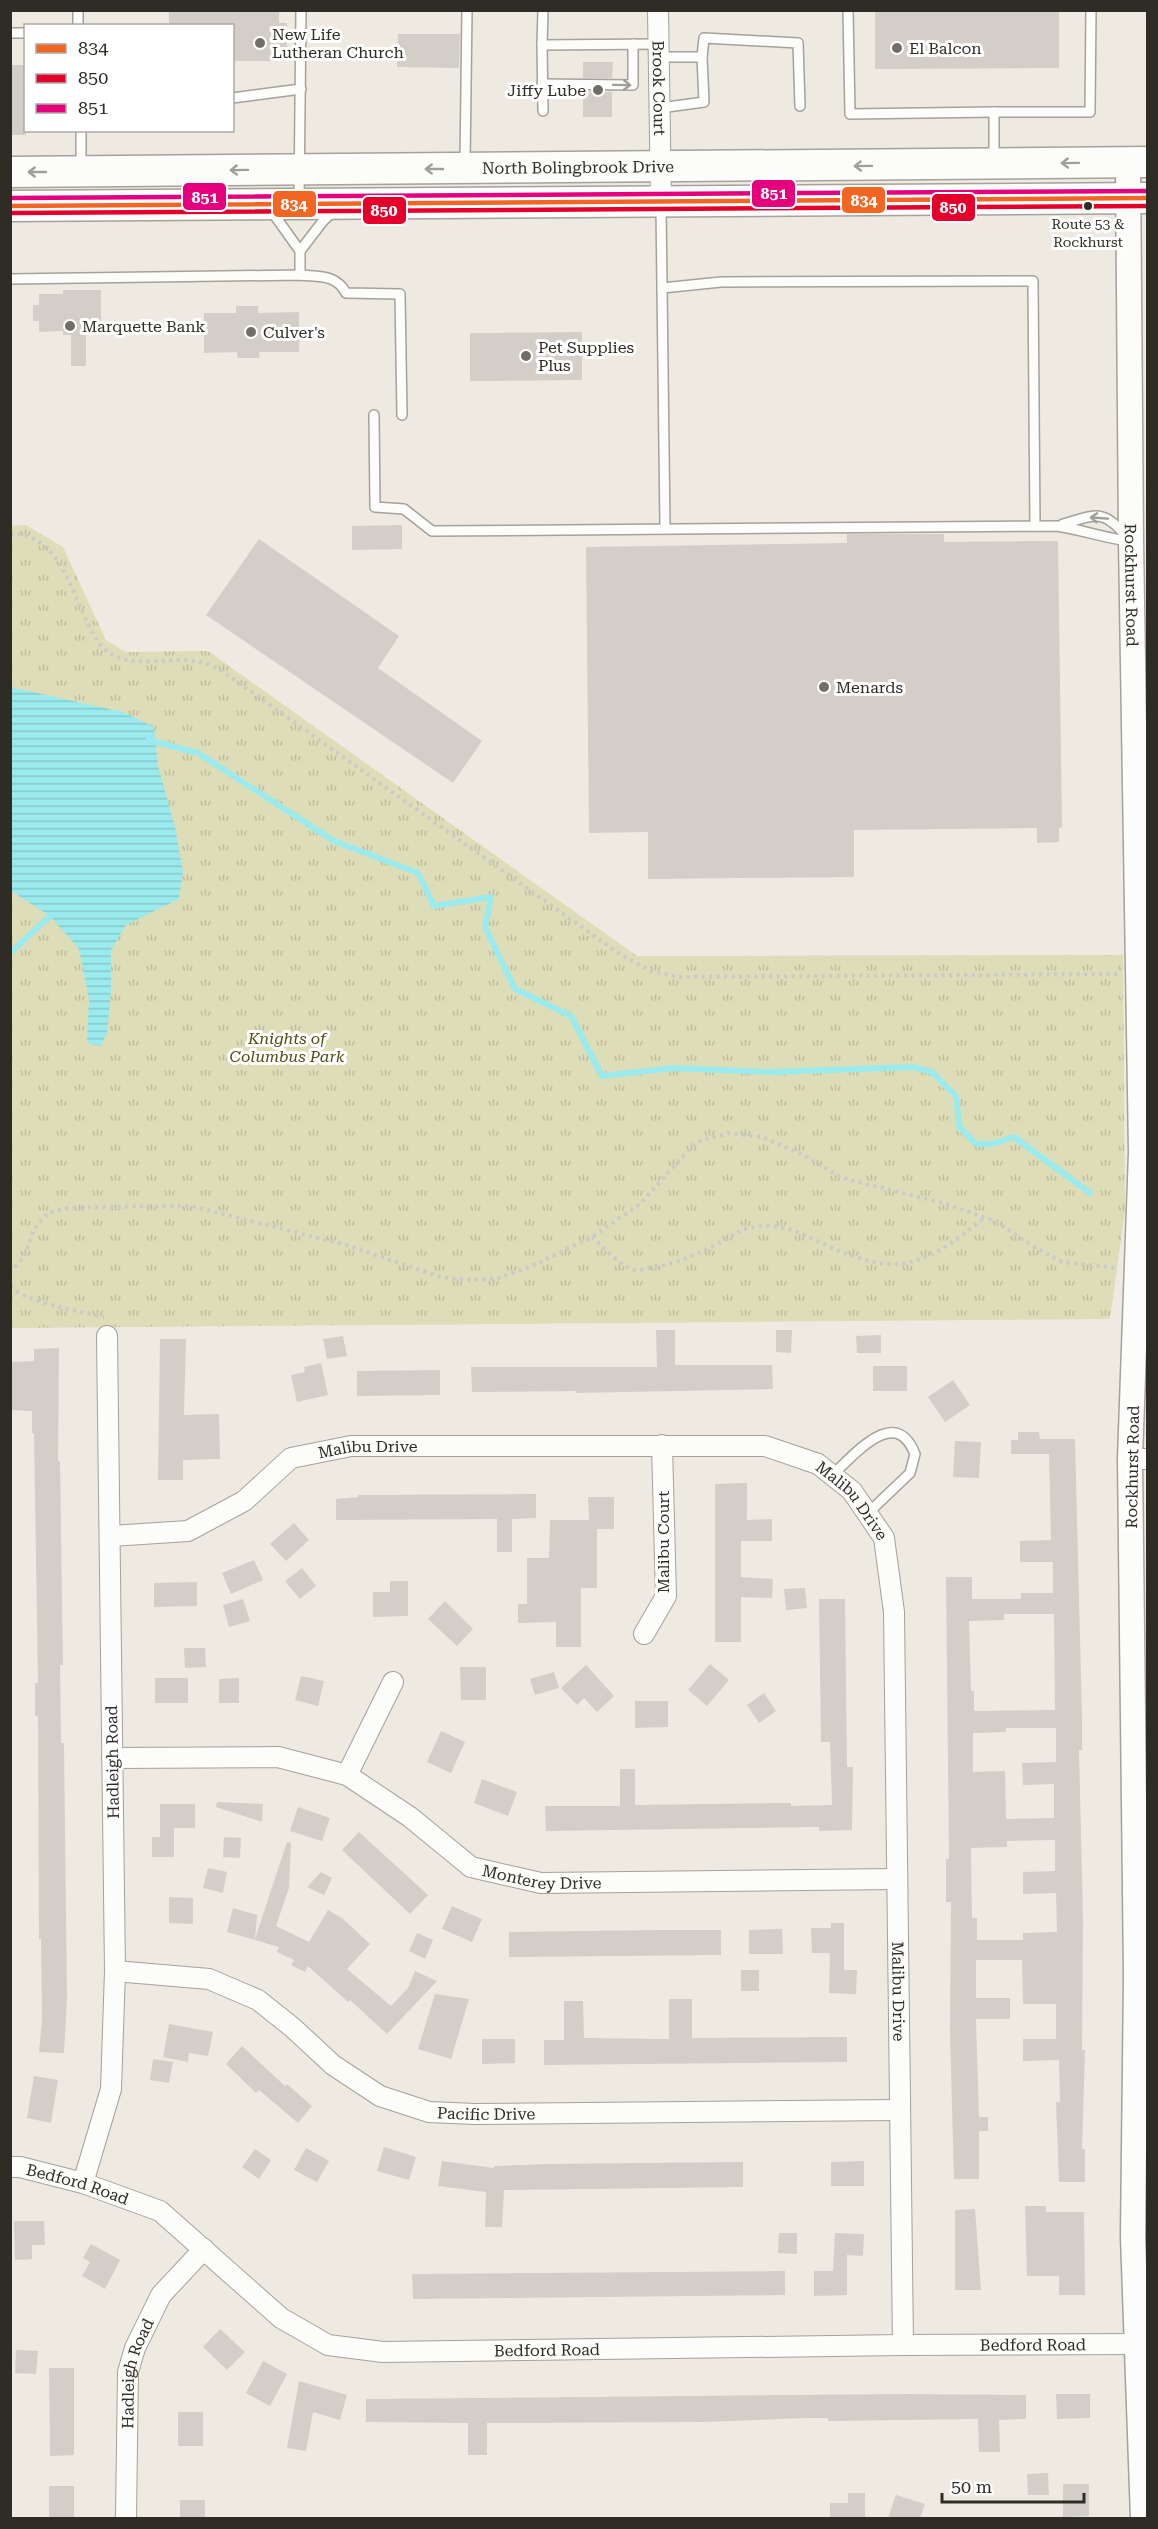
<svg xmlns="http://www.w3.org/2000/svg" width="1158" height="2529" font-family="'Roboto Serif',serif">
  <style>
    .park { fill: url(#park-tufts) }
    .water { fill: url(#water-rules) }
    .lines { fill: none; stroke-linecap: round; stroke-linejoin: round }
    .stream { stroke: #9beaed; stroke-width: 6 }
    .building { fill: #d3cec8; fill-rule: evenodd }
    .service-casing { stroke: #a5a19b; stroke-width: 12 }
    .minor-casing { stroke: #a5a19b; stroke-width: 22 }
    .tertiary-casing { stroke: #a5a19b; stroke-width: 27 }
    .primary-casing { stroke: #a5a19b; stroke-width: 33 }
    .path { stroke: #cbcac7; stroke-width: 4; stroke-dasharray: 3 4.5; stroke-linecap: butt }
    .service { stroke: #fcfcfa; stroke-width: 9 }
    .minor { stroke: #fcfcfa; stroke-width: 20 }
    .tertiary { stroke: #fcfcfa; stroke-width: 24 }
    .primary { stroke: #fcfcfa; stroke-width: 30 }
    .bus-1-casing { stroke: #fff; stroke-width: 9 }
    .bus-2-casing { stroke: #fff; stroke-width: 9 }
    .bus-3-casing { stroke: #fff; stroke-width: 9 }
    .bus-1 { stroke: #f26522; stroke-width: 4.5 }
    .bus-2 { stroke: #e4002b; stroke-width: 4.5 }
    .bus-3 { stroke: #e5007d; stroke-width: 4.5 }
    .oneway { stroke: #a09e9b }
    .poi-dot { fill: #726e67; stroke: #fff; stroke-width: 2 }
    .bus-dot { fill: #2f2c26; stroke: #fff; stroke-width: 2 }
    .labels { text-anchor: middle; stroke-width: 6; stroke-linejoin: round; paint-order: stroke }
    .bus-label { font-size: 14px; fill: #2f2c26; stroke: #fff }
    .poi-label { font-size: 16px; fill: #2f2c26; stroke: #fff; text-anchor: start }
    .street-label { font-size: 16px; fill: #2f2c26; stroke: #fff }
    .park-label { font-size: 16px; font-style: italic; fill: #4d4f12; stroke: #fff }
    .line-badge { stroke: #fff; stroke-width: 2 }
    .badge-label { font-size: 16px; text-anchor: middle; font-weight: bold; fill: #fff }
  </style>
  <defs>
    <pattern id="park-tufts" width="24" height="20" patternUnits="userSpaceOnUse" patternTransform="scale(1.5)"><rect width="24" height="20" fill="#ddddb8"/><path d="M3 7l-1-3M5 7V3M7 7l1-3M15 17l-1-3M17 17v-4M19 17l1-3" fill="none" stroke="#bebe9e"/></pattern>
    <pattern id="water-rules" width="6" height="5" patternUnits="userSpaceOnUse" patternTransform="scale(1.5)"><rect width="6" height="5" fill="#9beaed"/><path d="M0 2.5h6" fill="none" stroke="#86c9cb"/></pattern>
  </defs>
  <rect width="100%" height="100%" fill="#eeeae1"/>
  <polygon class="park" points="26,525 63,547 106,640 126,652 208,651 637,956 1123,955 1125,1211 1110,1319 11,1328 11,526"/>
  <polygon class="water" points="10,687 123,712 154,727 158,766 175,827 183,872 179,899 126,925 111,950 111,991 107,1033 101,1046 87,1043 89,999 79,949 50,916 11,891"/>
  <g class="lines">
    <g class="stream">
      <polyline points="148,740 198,753 334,841 418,873 434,906 491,897 485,927 515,989 571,1016 602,1076 673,1068 770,1072 913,1067 932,1072 956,1096 959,1126 976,1144 992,1144 1014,1137 1090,1193"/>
      <polyline points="10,953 50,916"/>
    </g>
  </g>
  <g class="building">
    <polygon points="169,10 279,10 279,23 287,23 287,61 232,61 232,26 169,26"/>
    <polygon points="875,10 1059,10 1059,68 875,69"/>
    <polygon points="398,34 460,34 459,68 397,67"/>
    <polygon points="583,62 613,62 612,78 583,78"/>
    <rect x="10" y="65" width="16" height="70"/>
    <polygon points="583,91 612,92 612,117 583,117"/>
    <polygon points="63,290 101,290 101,335 86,335 86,366 71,366 71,335 63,335 63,331 39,332 39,321 33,321 33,305 39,305 39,294 63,294"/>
    <polygon points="236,306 258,306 258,313 299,312 299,352 259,352 260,358 238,358 237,352 204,353 204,313 236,313"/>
    <polygon points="582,332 582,380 470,381 470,333"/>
    <polygon points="402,525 402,549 352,550 352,526"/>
    <polygon points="847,534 944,534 944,542 1058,541 1062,827 1059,828 1059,842 1037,843 1037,828 854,830 854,877 648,879 648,832 589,833 586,547 847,543"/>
    <polygon points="259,539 399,636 378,668 482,741 453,783 206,615"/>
    <polygon points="656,1330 675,1330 675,1365 772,1365 773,1389 576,1393 576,1391 472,1392 471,1367 657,1367"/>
    <polygon points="776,1330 792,1330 791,1353 776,1352"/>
    <polygon points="881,1335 881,1353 857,1353 856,1336"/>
    <polygon points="343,1336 347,1356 327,1359 323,1339"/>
    <polygon points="160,1339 186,1339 184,1415 219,1414 220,1459 183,1460 183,1480 158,1480"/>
    <polygon points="59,1348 58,1461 60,1461 63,1665 60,1665 61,1743 64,1743 67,1999 64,2053 39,2052 42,2019 41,1939 39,1939 38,1716 35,1716 35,1683 38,1683 34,1433 32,1433 32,1411 10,1410 10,1362 34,1361 34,1349"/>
    <polygon points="321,1363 328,1395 297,1402 291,1375 305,1372 304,1367"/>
    <rect x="873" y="1366" width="34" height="25"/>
    <polygon points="440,1370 440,1395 357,1396 357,1371"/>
    <polygon points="953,1380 970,1405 945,1422 928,1397"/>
    <path d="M1018,1432H1039L1040,1439H1075L1082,1717V1750H1079L1083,1919L1082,2050H1085L1082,2149H1085V2182H1059L1056,2102H1060L1059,2060L1023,2061V2039H1056V2004H1023L1022,1960H976V1998H1010V2019H976L979,2117H988V2131H979V2179H954L950,2031L951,1902H946V1859H949L946,1577H972V1599H1021V1593H1053V1562H1020V1541L1051,1540L1049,1454H1011V1440H1018ZM1004,1614H1054L1055,1710L974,1711V1691H971L969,1621L1004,1620ZM1006,1728H1056V1762L1022,1763L1023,1785L1054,1784V1818L1006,1819L1005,1771L973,1772V1733L1006,1732ZM1055,1840V1871L1023,1872V1894L1056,1893L1057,1932L1023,1933V1940H977V1918H972L971,1848L1007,1847V1841Z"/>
    <polygon points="955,1441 981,1442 979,1478 953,1477"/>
    <polygon points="747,1483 747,1520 772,1519 772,1541 741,1541 741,1577 773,1579 772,1598 741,1597 741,1642 715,1642 715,1484"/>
    <polygon points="536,1494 536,1518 512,1519 512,1552 497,1552 497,1519 336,1520 336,1499 358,1497 358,1495"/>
    <polygon points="588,1497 614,1497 614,1529 597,1529 597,1588 581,1588 581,1647 556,1647 556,1622 518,1623 518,1604 527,1604 527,1558 549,1558 550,1520 589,1520"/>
    <polygon points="294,1523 309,1540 286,1561 270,1544"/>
    <polygon points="254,1560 263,1580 231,1594 222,1573"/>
    <polygon points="302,1568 316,1586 300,1599 285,1581"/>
    <polygon points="390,1581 408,1581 408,1616 373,1617 373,1592 390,1592"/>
    <polygon points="197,1582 197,1606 154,1607 154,1583"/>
    <polygon points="805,1588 807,1608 786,1610 784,1589"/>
    <polygon points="243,1599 250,1621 229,1627 223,1605"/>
    <polygon points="819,1599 845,1599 847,1767 853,1767 852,1830 819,1831 819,1827 546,1831 545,1806 620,1806 620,1769 635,1769 635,1805 791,1803 791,1806 832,1805 830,1742 821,1742"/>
    <polygon points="445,1601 473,1629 457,1646 428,1619"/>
    <polygon points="184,1648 205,1648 206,1667 185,1668"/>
    <polygon points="710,1664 729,1680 707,1706 688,1690"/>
    <polygon points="586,1665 614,1696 597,1712 584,1698 577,1705 561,1688"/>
    <polygon points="460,1667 486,1667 486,1700 461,1700"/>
    <polygon points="554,1672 559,1688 535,1695 530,1679"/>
    <polygon points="301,1676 324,1681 318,1706 295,1700"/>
    <rect x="155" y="1678" width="33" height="25"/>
    <polygon points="239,1678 239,1703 219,1703 219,1679"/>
    <polygon points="764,1693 776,1711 759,1723 747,1705"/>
    <polygon points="635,1701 668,1701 668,1727 635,1728"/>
    <polygon points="441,1731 465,1742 451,1773 427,1762"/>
    <polygon points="482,1779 517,1792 508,1816 474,1803"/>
    <polygon points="217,1802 263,1804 262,1822 216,1807"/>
    <polygon points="160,1804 195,1804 195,1828 174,1828 174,1857 152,1857 152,1837 160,1837"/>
    <polygon points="298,1807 330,1818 322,1841 290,1831"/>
    <polygon points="359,1832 428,1895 410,1914 342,1850"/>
    <polygon points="224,1837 241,1838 240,1858 223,1857"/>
    <polygon points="287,1842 291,1843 289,1888 276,1926 309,1942 328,1910 342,1918 370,1944 347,1969 391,2006 408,1988 415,1971 437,1981 387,2034 350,2000 348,2002 308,1966 305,1972 291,1965 294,1960 277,1952 279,1947 227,1932 233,1908 257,1915 255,1939"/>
    <polygon points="208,1868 227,1872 223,1893 203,1888"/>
    <polygon points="321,1872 332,1878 324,1895 307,1887"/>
    <polygon points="169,1897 193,1898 193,1924 169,1923"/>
    <polygon points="452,1906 482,1919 472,1942 442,1929"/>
    <polygon points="831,1923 844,1923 844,1970 857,1970 856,1994 829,1993 830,1953 812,1953 811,1928 831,1928"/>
    <polygon points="782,1929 783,1954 749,1954 749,1930"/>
    <polygon points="660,1930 721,1930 721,1955 509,1957 509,1932"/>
    <polygon points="417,1933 433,1940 425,1959 409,1951"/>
    <rect x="741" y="1970" width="18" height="21"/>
    <polygon points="435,1994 469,1999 451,2059 418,2049"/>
    <polygon points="669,1999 692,1999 692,2038 847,2037 847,2062 544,2065 544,2040 564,2040 564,2001 583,2001 584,2038 669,2039"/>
    <polygon points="169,2024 213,2032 208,2056 189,2053 188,2062 163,2057"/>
    <polygon points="482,2039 515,2039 515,2063 482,2064"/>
    <polygon points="242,2046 285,2086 287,2084 312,2106 298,2123 259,2090 256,2093 226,2064"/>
    <polygon points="153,2059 173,2062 169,2083 150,2080"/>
    <polygon points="34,2076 58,2080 51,2123 27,2118"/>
    <polygon points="384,2147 416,2157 409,2180 377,2171"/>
    <polygon points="306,2148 329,2161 317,2182 294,2170"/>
    <polygon points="255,2149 271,2160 259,2179 242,2167"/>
    <polygon points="442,2161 494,2168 494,2166 547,2164 743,2162 743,2187 504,2190 502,2227 485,2227 486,2192 438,2186"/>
    <polygon points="864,2161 864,2186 831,2186 831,2162"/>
    <polygon points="1025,2206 1046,2206 1046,2212 1084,2212 1085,2295 1059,2295 1059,2276 1027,2276"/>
    <polygon points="975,2209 981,2290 955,2290 955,2210"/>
    <polygon points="14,2221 44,2221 45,2245 32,2245 32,2259 15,2260"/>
    <polygon points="779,2233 797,2233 797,2254 778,2253"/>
    <polygon points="835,2233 864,2234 863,2256 847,2255 847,2295 814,2296 814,2271 833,2271"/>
    <polygon points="91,2244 120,2260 105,2289 82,2276 90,2262 83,2258"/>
    <polygon points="785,2271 785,2295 413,2299 412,2274"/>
    <polygon points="220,2329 245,2352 227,2370 203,2347"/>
    <polygon points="16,2350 38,2351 36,2374 15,2373"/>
    <polygon points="263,2361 287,2374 270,2406 246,2393"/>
    <polygon points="49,2368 74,2368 74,2455 50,2456"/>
    <polygon points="299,2381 347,2395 340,2420 313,2412 306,2451 287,2448"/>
    <polygon points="907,2394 1026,2395 1026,2419 999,2420 1000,2452 979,2452 978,2419 828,2421 828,2418 807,2418 702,2422 487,2423 487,2455 468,2455 468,2423 366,2422 366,2399"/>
    <polygon points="1056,2394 1090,2394 1090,2418 1057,2419"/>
    <rect x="178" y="2412" width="25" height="34"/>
    <polygon points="1048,2473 1049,2495 1028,2495 1027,2474"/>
    <polygon points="1063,2484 1089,2484 1089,2516 1063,2517"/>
    <rect x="49" y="2486" width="25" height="32"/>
    <polygon points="848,2493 865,2493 865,2518 830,2518 830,2503 848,2503"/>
    <polygon points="896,2495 925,2504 920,2518 888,2518"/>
    <rect x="180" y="2500" width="25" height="18"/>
  </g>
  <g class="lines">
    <defs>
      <g id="service">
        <polyline points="543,10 542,45 659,44"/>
        <polyline points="848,10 850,114 994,112"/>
        <polyline points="78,26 78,10"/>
        <polyline points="10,33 26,33"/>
        <polyline points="542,45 543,111"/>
        <polyline points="659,57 702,57 704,102 660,108"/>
        <polyline points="702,57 704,38 798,43 800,106"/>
        <polyline points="542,84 633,85 633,44"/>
        <polyline points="232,98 301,89"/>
        <polyline points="994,161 994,112 1090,112 1091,10"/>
        <polyline points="465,163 467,10"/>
        <polyline points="81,167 81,130"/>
        <polyline points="299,201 301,10"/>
        <polyline points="661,206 665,528"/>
        <polyline points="270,209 300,251 300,275"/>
        <polyline points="300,251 323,221 333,212"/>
        <path d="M10,279L300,275C319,277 336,274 346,293L400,294L402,415"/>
        <polyline points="662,288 721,282 1033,281 1035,526"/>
        <path d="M374,415L375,507L404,509L432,531L1057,526C1083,530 1104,538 1129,541"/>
        <path d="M1063,524C1095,515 1103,508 1126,536"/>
        <path d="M832,1475C855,1455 895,1404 915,1454L910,1473L867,1514"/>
      </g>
      <g id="minor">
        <path id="s1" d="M658,10L661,201"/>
        <polyline points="1130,1459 1148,1459"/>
        <path id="s2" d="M111,1536L188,1531L244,1501L291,1458L351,1446H765L818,1464L852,1491L884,1538L894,1612L903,2345"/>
        <polyline points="644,1634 666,1596 662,1445"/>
        <path id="s3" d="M112,1758L278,1757L347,1775L410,1817L471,1867L541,1883L896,1879"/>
        <polyline points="347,1775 393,1682"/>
        <path id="s4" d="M115,1971L209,1979L258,2000L292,2027L333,2065L380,2096L429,2112L475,2114L900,2110"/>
        <path id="s5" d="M10,2167H20L83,2183L160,2211L281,2318L328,2345L383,2352L903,2345L1138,2344"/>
        <polyline points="83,2183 111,2089 115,1971 107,1336"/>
        <path id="s6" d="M126,2518L128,2372L135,2348L161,2295L204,2249"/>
      </g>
      <g id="tertiary">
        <path id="s7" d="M1128,163L1131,541L1141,1152L1130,1459L1136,1976L1133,2237L1143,2518"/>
      </g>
      <g id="primary">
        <path id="s8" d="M10,172L1148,162"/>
        <polyline points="10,206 1148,198"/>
      </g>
    </defs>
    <use href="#service" class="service-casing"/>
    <use href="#minor" class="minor-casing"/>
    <use href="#tertiary" class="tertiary-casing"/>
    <use href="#primary" class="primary-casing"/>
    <g class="path">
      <path d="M10,534C65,532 74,609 99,643C120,672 165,657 195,661C203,662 211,666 218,668L621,955L651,971L678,977L1120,974"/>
      <path d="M592,1237C604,1247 620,1267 635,1270C639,1271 645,1269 649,1268C672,1265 697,1255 717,1244C737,1233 743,1226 768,1226C788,1226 806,1236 824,1244C898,1279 923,1267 984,1218"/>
      <polyline points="10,1273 25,1255 34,1229 48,1213 63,1209 87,1207 191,1206 346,1245 441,1277 466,1280 499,1278 532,1266 592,1237 640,1204 696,1142 729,1133 762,1137 803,1155 842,1178 943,1203 995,1221 1034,1247 1062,1262 1117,1268"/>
      <path d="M10,1287C36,1305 74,1310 104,1317"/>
    </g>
    <use href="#service" class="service"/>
    <use href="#minor" class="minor"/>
    <use href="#tertiary" class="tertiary"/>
    <use href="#primary" class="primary"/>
    <defs>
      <polyline id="bus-1" points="10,206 1148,198"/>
      <polyline id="bus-2" points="10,213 1148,206"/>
      <polyline id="bus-3" points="10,198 1148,191"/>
    </defs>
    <use href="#bus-1" class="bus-1-casing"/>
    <use href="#bus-2" class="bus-2-casing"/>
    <use href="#bus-3" class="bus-3-casing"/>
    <use href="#bus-1" class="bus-1"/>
    <use href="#bus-2" class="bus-2"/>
    <use href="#bus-3" class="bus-3"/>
  </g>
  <defs><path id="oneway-shaft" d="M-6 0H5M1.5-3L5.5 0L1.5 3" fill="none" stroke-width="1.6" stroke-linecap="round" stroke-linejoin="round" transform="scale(1.5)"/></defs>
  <g class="oneway">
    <use href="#oneway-shaft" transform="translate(622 85) rotate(1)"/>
    <use href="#oneway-shaft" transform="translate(1070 163) rotate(179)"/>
    <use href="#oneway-shaft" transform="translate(863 166) rotate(179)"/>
    <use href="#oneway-shaft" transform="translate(434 169) rotate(180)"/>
    <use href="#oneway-shaft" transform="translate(239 170) rotate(179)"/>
    <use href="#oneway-shaft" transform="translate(37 172) rotate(180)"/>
    <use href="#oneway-shaft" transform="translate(1099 518) rotate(-176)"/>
  </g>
  <g class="poi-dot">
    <circle cx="260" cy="43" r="6"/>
    <circle cx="897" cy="48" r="6"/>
    <circle cx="598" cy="90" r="6"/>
    <circle cx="70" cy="326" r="6"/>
    <circle cx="251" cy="332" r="6"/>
    <circle cx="526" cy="356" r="6"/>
    <circle cx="824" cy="687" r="6"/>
  </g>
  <circle class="bus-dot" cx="1088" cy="206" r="5"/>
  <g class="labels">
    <g class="bus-label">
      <text x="1088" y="229">Route 53 &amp;<tspan x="1088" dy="18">Rockhurst</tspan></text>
    </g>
    <g class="poi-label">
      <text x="272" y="40">New Life<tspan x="272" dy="18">Lutheran Church</tspan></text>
      <text x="909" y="54">El Balcon</text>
      <text x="586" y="96" text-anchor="end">Jiffy Lube</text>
      <text x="82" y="332">Marquette Bank</text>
      <text x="263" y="338">Culver's</text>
      <text x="538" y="353">Pet Supplies<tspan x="538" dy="18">Plus</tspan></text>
      <text x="836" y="693">Menards</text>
    </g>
    <g class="street-label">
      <text dy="6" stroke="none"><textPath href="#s1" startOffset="78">Brook Court</textPath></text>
      <text dy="6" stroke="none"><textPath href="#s8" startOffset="568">North Bolingbrook Drive</textPath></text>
      <text dy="6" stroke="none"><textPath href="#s7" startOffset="422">Rockhurst Road</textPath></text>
      <text dy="6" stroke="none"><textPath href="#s2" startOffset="282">Malibu Drive</textPath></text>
      <text transform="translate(1132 1467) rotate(-89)" y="6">Rockhurst Road</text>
      <text dy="6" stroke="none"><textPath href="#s2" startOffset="786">Malibu Drive</textPath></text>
      <text transform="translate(663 1542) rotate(-90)" y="6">Malibu Court</text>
      <text transform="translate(112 1762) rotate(-91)" y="6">Hadleigh Road</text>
      <text dy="6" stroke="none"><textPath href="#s3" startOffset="464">Monterey Drive</textPath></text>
      <text dy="6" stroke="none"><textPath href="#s2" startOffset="1290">Malibu Drive</textPath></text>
      <text dy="6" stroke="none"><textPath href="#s4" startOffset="412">Pacific Drive</textPath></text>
      <text dy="6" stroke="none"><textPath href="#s5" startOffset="70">Bedford Road</textPath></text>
      <text dy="6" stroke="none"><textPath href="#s5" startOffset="1078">Bedford Road</textPath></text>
      <text dy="6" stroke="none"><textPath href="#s5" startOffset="592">Bedford Road</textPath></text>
      <text dy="6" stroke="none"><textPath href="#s6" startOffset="146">Hadleigh Road</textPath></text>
    </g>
    <g class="park-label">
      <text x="287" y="1044">Knights of<tspan x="287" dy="18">Columbus Park</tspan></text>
    </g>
  </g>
  <g class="line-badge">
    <rect x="751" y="179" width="45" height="29" rx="6" fill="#e5007d"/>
    <rect x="182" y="182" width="45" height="29" rx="6" fill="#e5007d"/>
    <rect x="841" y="186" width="45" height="28" rx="6" fill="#f26522"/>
    <rect x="272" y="190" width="45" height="28" rx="6" fill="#f26522"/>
    <rect x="931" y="193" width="45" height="29" rx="6" fill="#e4002b"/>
    <rect x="362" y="196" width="45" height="29" rx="6" fill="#e4002b"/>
  </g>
  <g class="badge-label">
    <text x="774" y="199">851</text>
    <text x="205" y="203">851</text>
    <text x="864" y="206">834</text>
    <text x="294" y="210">834</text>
    <text x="953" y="213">850</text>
    <text x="384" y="216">850</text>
  </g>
  <rect width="1158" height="2529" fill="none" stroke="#2f2c26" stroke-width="24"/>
  <rect x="24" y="24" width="210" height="108" fill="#ffffff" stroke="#acaba8" stroke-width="1.5"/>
  <rect x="36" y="44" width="30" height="9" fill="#f26522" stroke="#acaba8" stroke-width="1.5"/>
  <text x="78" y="54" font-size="18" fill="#2f2c26">834</text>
  <rect x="36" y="74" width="30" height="9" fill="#e4002b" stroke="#acaba8" stroke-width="1.5"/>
  <text x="78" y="84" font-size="18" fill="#2f2c26">850</text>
  <rect x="36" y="104" width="30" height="9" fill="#e5007d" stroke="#acaba8" stroke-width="1.5"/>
  <text x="78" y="114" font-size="18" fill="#2f2c26">851</text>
  <path d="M942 2493v9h142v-9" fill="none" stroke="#2f2c26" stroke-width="3"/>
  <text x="951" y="2493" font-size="18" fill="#2f2c26" stroke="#ffffff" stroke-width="4.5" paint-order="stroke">50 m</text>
</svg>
